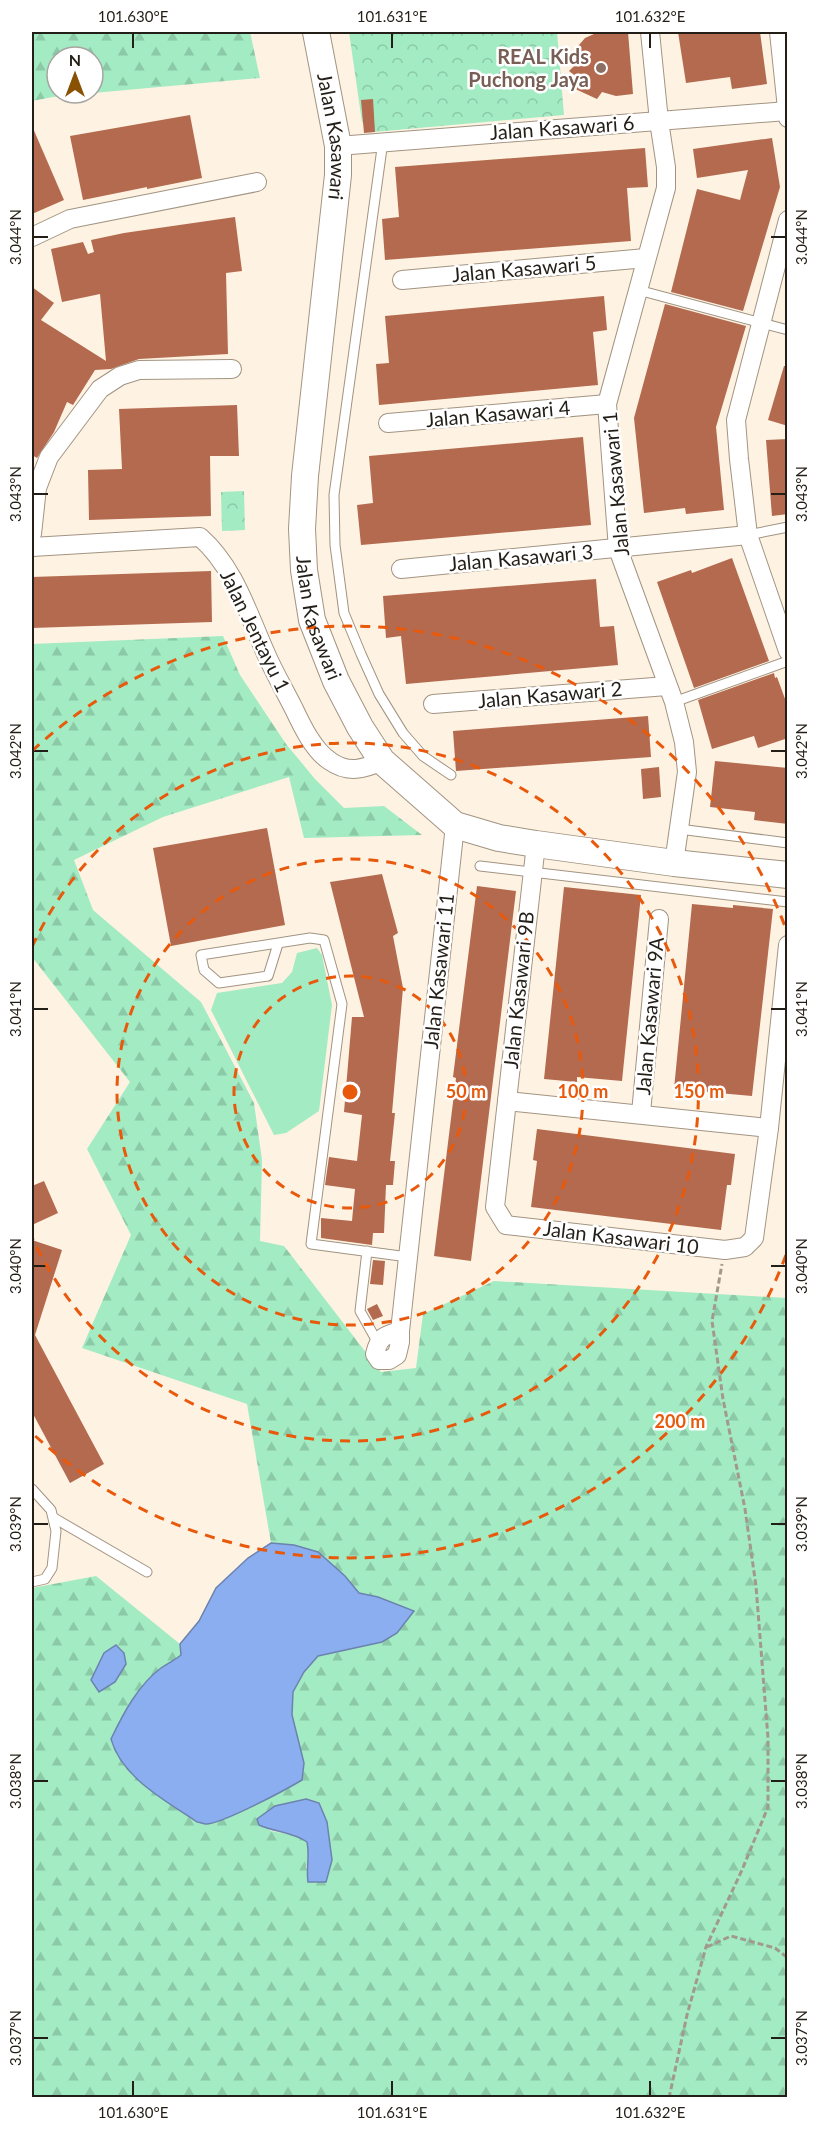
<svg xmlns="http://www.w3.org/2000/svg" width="819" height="2129" font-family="Lato,sans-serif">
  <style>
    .grass { fill: #a2ebc3 }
    .forest { fill: url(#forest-firs); fill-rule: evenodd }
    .park { fill: url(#park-crowns) }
    .water { fill: #8baef0; stroke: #6c83af; stroke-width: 1.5 }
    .building { fill: #b36a4e }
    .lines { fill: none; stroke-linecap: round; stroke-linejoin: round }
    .lane-casing { stroke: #a29482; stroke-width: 11 }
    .street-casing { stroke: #a29482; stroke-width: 20 }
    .secondary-casing { stroke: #a29482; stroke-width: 28 }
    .path { stroke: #a2998d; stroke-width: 3; stroke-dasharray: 6 3; stroke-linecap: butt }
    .lane { stroke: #fff; stroke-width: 9 }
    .street { stroke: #fff; stroke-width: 18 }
    .secondary { stroke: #fff; stroke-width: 26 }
    .ticks { fill: none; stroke: #231e17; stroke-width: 2 }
    .ring { fill: none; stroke: #e8590c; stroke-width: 3; stroke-dasharray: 10 8 }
    .education-dot { fill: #8d6e63; stroke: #fff; stroke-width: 2 }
    .labels { text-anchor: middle; stroke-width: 5; stroke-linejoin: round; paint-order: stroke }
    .education-label { font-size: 20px; font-weight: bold; fill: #785e54; stroke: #fff; text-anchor: end }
    .street-label { font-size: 20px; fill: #231e17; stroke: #fff }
    .centre { fill: #e8590c; stroke: #fff; stroke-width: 3 }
    .ring-label { font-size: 18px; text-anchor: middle; font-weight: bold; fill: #e8590c; stroke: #fff; stroke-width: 5; stroke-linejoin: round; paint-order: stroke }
    .neatline { fill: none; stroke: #231e17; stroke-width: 2 }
    .ticks-label { font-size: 15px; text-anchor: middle; fill: #231e17 }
  </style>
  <defs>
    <pattern id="forest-firs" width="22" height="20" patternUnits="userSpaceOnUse" patternTransform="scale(1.5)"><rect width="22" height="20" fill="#a2ebc3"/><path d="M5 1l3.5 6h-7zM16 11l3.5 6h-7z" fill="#8bc9a7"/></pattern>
    <pattern id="park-crowns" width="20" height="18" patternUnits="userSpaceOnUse" patternTransform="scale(1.5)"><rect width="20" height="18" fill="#a2ebc3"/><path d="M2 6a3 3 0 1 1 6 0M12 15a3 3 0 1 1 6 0" fill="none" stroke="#8bc9a7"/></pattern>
  </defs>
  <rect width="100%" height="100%" fill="#fef2e2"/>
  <polygon class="grass" points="317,948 322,955 332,1005 319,1111 286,1133 274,1135 211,1010 217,993 282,983 292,972 297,953"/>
  <g class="forest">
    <polygon points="85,32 250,32 260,78 93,93 93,57 57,57 57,93 92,93 53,97 32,101 32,34"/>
    <path d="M223,636L240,675L286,744L315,779L344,808L384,806L422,835L304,838L289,777L163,817L74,860L93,910L201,1002L254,1103L262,1160L260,1241L284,1246L381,1372L416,1368L423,1314L494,1281L787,1298V2097H32V1588L96,1576L180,1644L181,1655L172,1662L161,1668L134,1697L135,1777L197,1822L207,1824L304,1763L292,1716L293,1692L304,1672L318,1656L397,1633L407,1618L378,1597L359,1593L345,1576L318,1552L294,1545L271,1543L247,1404L82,1348L131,1235L87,1149L130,1082L32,957V644ZM306,1799L326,1882L306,1868L309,1852L307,1842L298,1836L271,1831L257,1819L275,1806Z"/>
  </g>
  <g class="park">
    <polygon points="349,32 557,32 564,115 374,132 362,122"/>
    <polygon points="244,491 245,530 222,531 221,492"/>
  </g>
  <g class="water">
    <path d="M271,1543L294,1545L318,1552L345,1576L359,1593L378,1597L414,1611L397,1633L382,1642L318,1656L304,1672L293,1692L292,1715L304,1763L302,1780C287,1789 222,1824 206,1824C203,1824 200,1822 197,1822C165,1800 122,1778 111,1739C123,1714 138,1685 161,1668C168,1663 175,1660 181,1655L180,1644L199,1621L216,1588L248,1558Z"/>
    <polygon points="116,1645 124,1653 126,1664 115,1682 99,1692 91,1680 104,1653"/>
    <path d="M306,1799L319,1803L327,1822L332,1860L326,1882H308C306,1868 310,1855 307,1842C293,1832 274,1832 259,1825L257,1819L275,1806Z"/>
  </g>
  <g class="building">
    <polygon points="611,32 628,32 633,94 616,96 602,92 597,99 573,88 579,79 569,71 575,65 568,58 585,38 594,34"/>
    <polygon points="678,32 760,32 767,84 732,89 730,77 686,83"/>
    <polygon points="373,99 375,132 364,133 361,100"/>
    <polygon points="190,115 202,178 147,189 147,187 83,200 70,136"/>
    <polygon points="32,126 64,200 32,214"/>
    <polygon points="772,138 780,187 743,311 671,292 697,189 740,200 748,170 697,178 693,149"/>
    <polygon points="645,148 648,187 627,188 631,241 385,260 382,219 399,217 395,167"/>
    <polygon points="235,217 242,271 226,273 228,354 139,359 111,369 95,370 73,405 67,402 54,432 37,458 32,455 32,287 54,303 41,320 106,361 100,294 62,302 51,249 83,242 88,254 94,252 91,240 124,233"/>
    <polygon points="604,296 607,330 593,332 598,385 379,405 376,364 389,363 385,316"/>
    <polygon points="665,304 746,326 716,427 724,510 686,514 685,508 644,513 634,418"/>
    <polygon points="784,366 788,366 788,426 768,420"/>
    <polygon points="237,405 239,456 210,456 211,516 89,520 88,470 122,469 119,409"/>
    <polygon points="583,437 591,525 361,545 357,505 373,503 369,456"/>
    <polygon points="788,439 788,514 772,516 766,440"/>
    <polygon points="732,558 769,661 694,688 657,582 691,570 692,573"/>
    <polygon points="211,571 212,622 32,628 32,577"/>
    <polygon points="596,579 600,627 614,626 618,665 406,684 401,636 386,638 383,596"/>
    <polygon points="774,673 775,678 777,677 788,707 788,738 758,748 754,736 712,749 698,700"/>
    <polygon points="648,716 651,757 456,771 453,731"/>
    <polygon points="715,761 788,768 788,824 754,820 755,812 710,807"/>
    <polygon points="659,767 661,797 643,799 641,769"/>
    <polygon points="267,828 285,925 171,946 153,848"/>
    <polygon points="382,874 398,933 393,936 403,988 392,1113 395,1113 390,1161 395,1161 393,1185 386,1185 384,1233 373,1233 372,1245 321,1238 321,1218 352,1221 355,1189 325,1185 329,1157 357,1161 362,1115 344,1112 352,1017 364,1017 330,882"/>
    <polygon points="477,886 516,891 471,1261 434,1256 456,1078 453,1077"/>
    <polygon points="564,887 641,895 622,1081 577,1077 577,1082 544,1079"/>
    <polygon points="692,904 733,908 733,905 773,909 752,1096 674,1089"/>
    <polygon points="537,1129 735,1154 731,1185 727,1185 721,1230 531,1207 537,1161 533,1160"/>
    <polygon points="44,1181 58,1213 32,1225 32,1186"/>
    <polygon points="32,1240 62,1250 35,1335 104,1464 70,1483 32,1412"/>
    <polygon points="373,1260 385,1261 383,1285 370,1284"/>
    <polygon points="377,1304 383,1316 373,1320 367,1309"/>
  </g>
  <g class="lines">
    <defs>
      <g id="lane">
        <polyline points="383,141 334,495 335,545 344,613 361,654 379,694 403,733 423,756 451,775"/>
        <polyline points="638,290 788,330"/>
        <polyline points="748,535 788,527"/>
        <polyline points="674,702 788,661"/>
        <polyline points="679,829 788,843"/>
        <polyline points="480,866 788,902"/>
        <polyline points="278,944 268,976 219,983 204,970 201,955 310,938 324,940 342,1004 311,1244 408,1257"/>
        <polyline points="367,1251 360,1311 378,1343"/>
        <polyline points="32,1489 51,1510 56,1531 52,1568 45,1579 32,1582"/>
        <polyline points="54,1518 147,1572"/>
      </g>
      <g id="street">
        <polyline points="650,32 659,121 666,167 666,188 607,404 618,549 674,702 684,742 687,772 674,863"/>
        <polyline points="779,32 788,118"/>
        <polyline points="338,146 787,111"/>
        <polyline points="788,220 736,420 739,459 748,535 788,651"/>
        <polyline points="32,237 70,219 257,182"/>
        <polyline points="402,280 646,258"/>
        <polyline points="388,423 607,404"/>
        <polyline points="32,534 37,488 49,457 100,389 120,376 139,370 232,369"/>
        <path d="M32,547L200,537C235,568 248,614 267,656C275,674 285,691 294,709C302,726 314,751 330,761C348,774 364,769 382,761"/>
        <polyline points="401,569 748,535"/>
        <polyline points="433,704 667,686"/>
        <polyline points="536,844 495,1207 506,1225 725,1250 745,1247 754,1238 769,1128 788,945"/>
        <polyline points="507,1101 769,1128"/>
        <polyline points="641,1113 659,919"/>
        <path d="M400,1331C383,1336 379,1337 375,1354L379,1360H389L397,1355L400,1342V1331L455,825"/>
      </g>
      <g id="secondary">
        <path id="s1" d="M316,32L338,146V175L305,476L302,529L304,570L312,620L336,681L360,727L382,761L455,825L499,838L536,844L674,863L788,875"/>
      </g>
    </defs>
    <use href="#lane" class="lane-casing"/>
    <use href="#street" class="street-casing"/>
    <use href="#secondary" class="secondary-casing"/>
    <g class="path">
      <polyline points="707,1947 731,1936 775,1948 788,1958"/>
      <polyline points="669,2098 687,2015 706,1947 742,1870 768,1807 768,1738 756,1586 745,1509 723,1399 712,1321 722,1264"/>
    </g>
    <use href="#lane" class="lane"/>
    <use href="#street" class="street"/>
    <use href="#secondary" class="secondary"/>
  </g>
  <path class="ticks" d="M133,33V48M392,33V48M650,33V48M33,237H48M771,237H786M33,494H48M771,494H786M33,751H48M771,751H786M33,1009H48M771,1009H786M33,1266H48M771,1266H786M33,1524H48M771,1524H786M33,1781H48M771,1781H786M33,2038H48M771,2038H786M133,2081V2096M392,2081V2096M650,2081V2096"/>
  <g class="ring">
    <circle cx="350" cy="1092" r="116"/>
    <circle cx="350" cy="1092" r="233"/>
    <path d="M32 947A349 349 0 1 1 32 1237"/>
    <path d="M786 1255A466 466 0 0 1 32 1433M32 751A466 466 0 0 1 786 929"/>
  </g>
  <circle class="education-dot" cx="601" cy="68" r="6"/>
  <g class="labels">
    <g class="education-label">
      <text x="589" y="64">REAL Kids<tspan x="589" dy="23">Puchong Jaya</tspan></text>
    </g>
    <g class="street-label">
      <text transform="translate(562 128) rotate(-4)" y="7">Jalan Kasawari 6</text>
      <text dy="7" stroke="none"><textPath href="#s1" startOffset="106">Jalan Kasawari</textPath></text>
      <text transform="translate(524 269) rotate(-5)" y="7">Jalan Kasawari 5</text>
      <text transform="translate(498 414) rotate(-5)" y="7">Jalan Kasawari 4</text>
      <text transform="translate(616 484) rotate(-95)" y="7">Jalan Kasawari 1</text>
      <text transform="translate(521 558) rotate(-5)" y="7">Jalan Kasawari 3</text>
      <text dy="7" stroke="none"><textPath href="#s1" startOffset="592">Jalan Kasawari</textPath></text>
      <text transform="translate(255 631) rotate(64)" y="7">Jalan Jentayu 1</text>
      <text transform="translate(550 695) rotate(-5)" y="7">Jalan Kasawari 2</text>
      <text transform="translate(439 971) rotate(-84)" y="7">Jalan Kasawari 11</text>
      <text transform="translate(519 990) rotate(-84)" y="7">Jalan Kasawari 9B</text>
      <text transform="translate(650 1016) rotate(-85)" y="7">Jalan Kasawari 9A</text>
      <text transform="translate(621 1238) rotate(7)" y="7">Jalan Kasawari 10</text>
    </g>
  </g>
  <circle cx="350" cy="1092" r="9" class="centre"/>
  <g class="ring-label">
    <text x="466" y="1098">50 m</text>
    <text x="583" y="1098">100 m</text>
    <text x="699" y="1098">150 m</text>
    <text x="680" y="1428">200 m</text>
  </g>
  <rect width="819" height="2129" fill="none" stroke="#ffffff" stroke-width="66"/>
  <g transform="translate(75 75)"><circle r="28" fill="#ffffff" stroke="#a7a5a2" stroke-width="1.5"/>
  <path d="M0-4.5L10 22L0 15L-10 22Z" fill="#895203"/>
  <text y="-9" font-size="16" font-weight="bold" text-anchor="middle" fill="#231e17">N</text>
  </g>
  <rect x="33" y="33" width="753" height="2063" class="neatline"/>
  <g class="ticks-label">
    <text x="133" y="22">101.630°E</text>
    <text x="392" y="22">101.631°E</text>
    <text x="650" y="22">101.632°E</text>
    <text transform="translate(16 237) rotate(-90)" y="5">3.044°N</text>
    <text transform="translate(802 237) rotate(-90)" y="5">3.044°N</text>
    <text transform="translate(16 494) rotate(-90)" y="5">3.043°N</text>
    <text transform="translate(802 494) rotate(-90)" y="5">3.043°N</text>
    <text transform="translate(16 751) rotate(-90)" y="5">3.042°N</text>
    <text transform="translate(802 751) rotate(-90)" y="5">3.042°N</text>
    <text transform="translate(16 1009) rotate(-90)" y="5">3.041°N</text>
    <text transform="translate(802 1009) rotate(-90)" y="5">3.041°N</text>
    <text transform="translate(16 1266) rotate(-90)" y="5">3.040°N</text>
    <text transform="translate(802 1266) rotate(-90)" y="5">3.040°N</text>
    <text transform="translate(16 1524) rotate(-90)" y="5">3.039°N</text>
    <text transform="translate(802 1524) rotate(-90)" y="5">3.039°N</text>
    <text transform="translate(16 1781) rotate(-90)" y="5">3.038°N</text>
    <text transform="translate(802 1781) rotate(-90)" y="5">3.038°N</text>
    <text transform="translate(16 2038) rotate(-90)" y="5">3.037°N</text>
    <text transform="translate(802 2038) rotate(-90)" y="5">3.037°N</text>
    <text x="133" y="2118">101.630°E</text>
    <text x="392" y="2118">101.631°E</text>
    <text x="650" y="2118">101.632°E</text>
  </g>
</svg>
